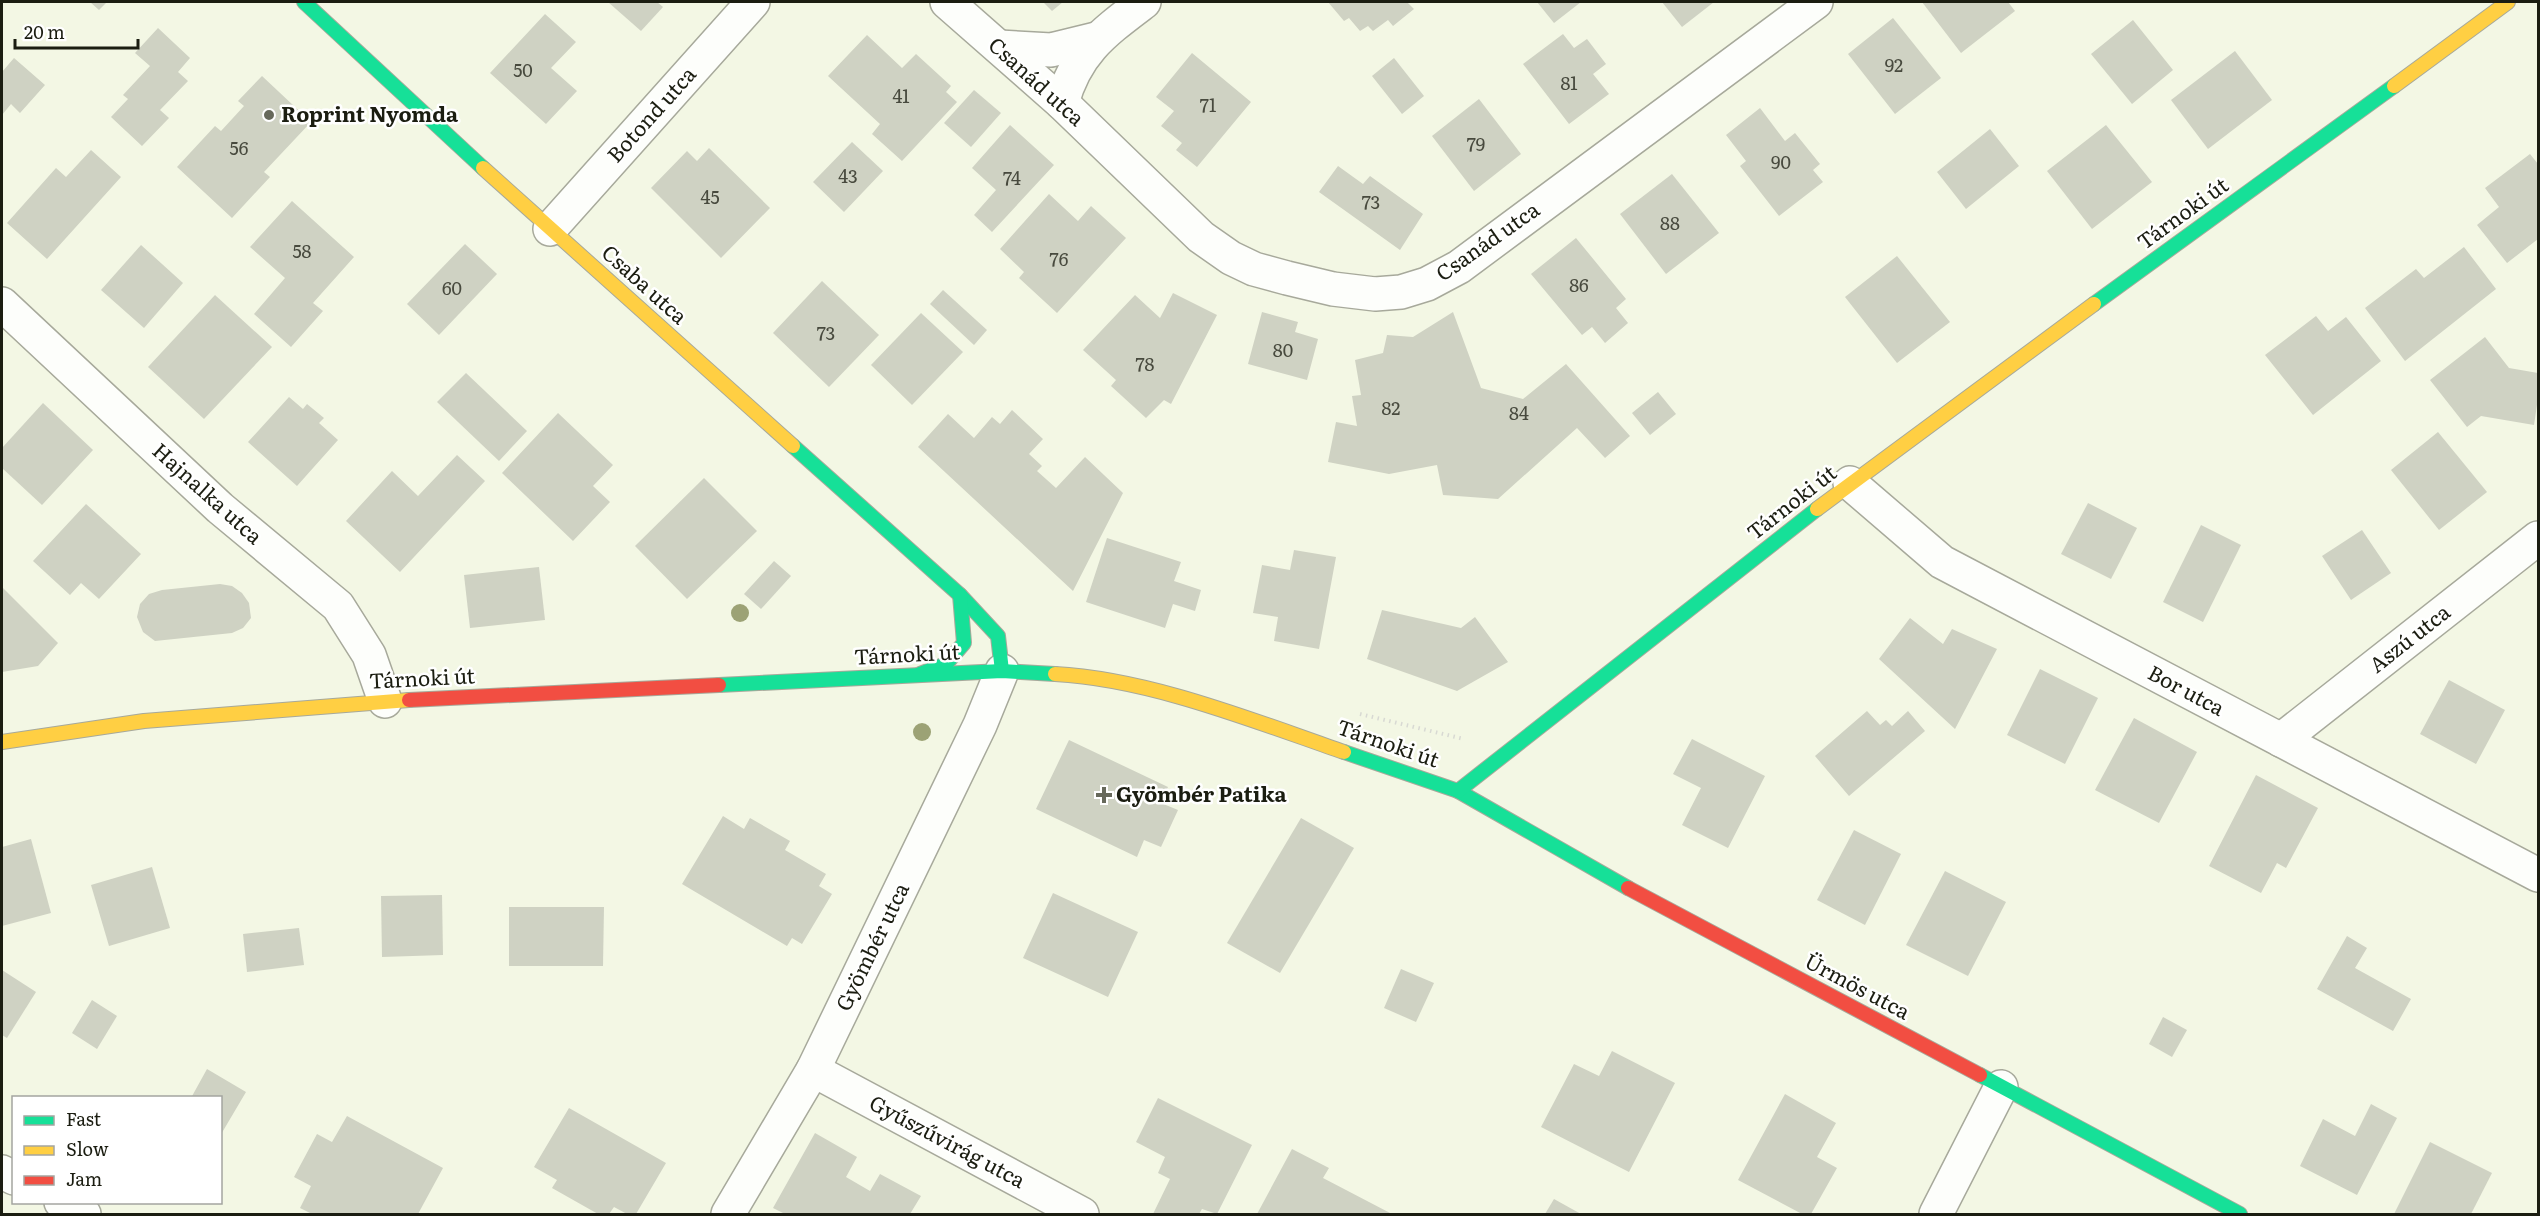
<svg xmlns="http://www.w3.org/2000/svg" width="2540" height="1216" font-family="Literata,serif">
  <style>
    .building { fill: #cfd2c3 }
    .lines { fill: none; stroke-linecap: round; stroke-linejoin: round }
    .street-casing { stroke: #a7a99b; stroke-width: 36 }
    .fast-casing { stroke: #a7a99b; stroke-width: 16 }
    .slow-casing { stroke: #a7a99b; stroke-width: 16 }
    .jam-casing { stroke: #a7a99b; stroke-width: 16 }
    .path { stroke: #d8d9d3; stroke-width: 4; stroke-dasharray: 1.5 4.5; stroke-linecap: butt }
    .street { stroke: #fdfefb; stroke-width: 33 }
    .fast { stroke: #16e098; stroke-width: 14 }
    .slow { stroke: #ffcf43; stroke-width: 14 }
    .jam { stroke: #f24e42; stroke-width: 14 }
    .tree { fill: #9ca275 }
    .poi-dot { fill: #67695b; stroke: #fff; stroke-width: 2 }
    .labels { text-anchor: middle; stroke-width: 5; stroke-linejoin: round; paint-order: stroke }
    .number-label { font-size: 18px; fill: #484a3e }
    .street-label { font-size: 21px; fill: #1b1d11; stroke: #fff }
    .poi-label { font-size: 21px; font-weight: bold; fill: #1b1d11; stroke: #fff; text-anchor: start }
  </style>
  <rect width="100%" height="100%" fill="#f3f7e4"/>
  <g class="building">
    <polygon points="90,2 107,2 99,10"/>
    <polygon points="608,2 657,2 663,7 641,31"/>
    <polygon points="1043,2 1063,2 1052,11"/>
    <polygon points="1328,2 1407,2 1414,9 1393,26 1388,20 1373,31 1368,26 1360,31 1349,18 1344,21"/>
    <polygon points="1537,2 1581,2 1554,23"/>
    <polygon points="1662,2 1714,2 1682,27"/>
    <polygon points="1922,2 2008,2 2015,11 1961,53"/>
    <polygon points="545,14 576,42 551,68 577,91 546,124 490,73"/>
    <polygon points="1893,18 1941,78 1895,114 1848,54"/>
    <polygon points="2133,20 2173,70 2132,104 2091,54"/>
    <polygon points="158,28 190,58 178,72 188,81 160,110 169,118 142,146 111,117 128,99 123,95 150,66 135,53"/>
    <polygon points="1563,34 1574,48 1587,39 1606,64 1593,74 1609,94 1569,124 1523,64"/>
    <polygon points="867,35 902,68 916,54 951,86 946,92 957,102 902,161 872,134 880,124 828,76"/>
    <polygon points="2235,51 2272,100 2208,149 2171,100"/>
    <polygon points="1192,53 1251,102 1197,167 1176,150 1182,143 1161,126 1174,111 1156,97"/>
    <polygon points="14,58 45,85 20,113 11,104 2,115 2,72"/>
    <polygon points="1394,58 1424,96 1402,114 1372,76"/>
    <polygon points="262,76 311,122 264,172 270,177 232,218 177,167 215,126 221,131 244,106 238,101"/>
    <polygon points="974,90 1001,113 971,147 944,123"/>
    <polygon points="1479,99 1521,154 1474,191 1432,136"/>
    <polygon points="1760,108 1785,141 1795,133 1820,164 1813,170 1823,182 1779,216 1740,166 1746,161 1726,135"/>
    <polygon points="1010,125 1054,165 992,232 974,215 996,190 972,168"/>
    <polygon points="2106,125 2152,182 2092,229 2047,171"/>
    <polygon points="1990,129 2019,166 1966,209 1937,172"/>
    <polygon points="852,142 883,171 844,212 813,182"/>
    <polygon points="709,148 770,208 721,258 651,188 687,151 697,161"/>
    <polygon points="91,150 121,177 47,259 7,223 56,168 66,177"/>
    <polygon points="2530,154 2538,164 2538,239 2507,263 2477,225 2499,207 2485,188"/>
    <polygon points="1338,166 1363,184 1370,176 1423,214 1400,250 1319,192"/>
    <polygon points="1672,174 1719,233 1666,274 1620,214"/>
    <polygon points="1049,194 1078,221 1091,206 1126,238 1057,313 1019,278 1024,272 1000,249"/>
    <polygon points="292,201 354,257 313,303 323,311 291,347 254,314 285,278 250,247"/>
    <polygon points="1576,238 1626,299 1616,308 1628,323 1605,343 1592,327 1582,335 1531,274"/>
    <polygon points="465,244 497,274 439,335 407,304"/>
    <polygon points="141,245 183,283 144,328 101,290"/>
    <polygon points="2464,247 2496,289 2405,361 2365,308 2416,269 2424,278"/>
    <polygon points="1897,256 1950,322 1897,363 1845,297"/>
    <polygon points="822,281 879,335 829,387 773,333"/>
    <polygon points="943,290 987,330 974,345 930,304"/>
    <polygon points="1173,293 1217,315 1171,404 1164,400 1146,418 1111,386 1116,380 1083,350 1135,295 1160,318"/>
    <polygon points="215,295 272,347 204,419 148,367"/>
    <polygon points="1262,312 1298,322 1295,332 1318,339 1307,380 1248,364"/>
    <polygon points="1453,312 1481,388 1523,399 1566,364 1630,436 1605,458 1577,428 1498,499 1443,495 1437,465 1389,474 1328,462 1336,422 1357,426 1352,396 1361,395 1355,360 1383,353 1387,335 1413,337"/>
    <polygon points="921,313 963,352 912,405 871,365"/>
    <polygon points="2316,316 2328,331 2346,317 2381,361 2313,415 2265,355"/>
    <polygon points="2485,337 2509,368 2538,373 2538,398 2534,425 2481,416 2467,427 2430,380"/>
    <polygon points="466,373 527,431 499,461 437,402"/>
    <polygon points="1658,392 1676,414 1650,435 1632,413"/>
    <polygon points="289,397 303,409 307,404 324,418 319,423 338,440 297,486 248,442"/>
    <polygon points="43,403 93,450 42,505 2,468 2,448"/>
    <polygon points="1012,410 1043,439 1029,454 1042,466 1037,471 1056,488 1085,457 1123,493 1073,591 918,447 948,414 974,438 992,417 1000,424"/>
    <polygon points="558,413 613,465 593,486 610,502 573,541 502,473"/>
    <polygon points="2438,432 2487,492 2439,530 2391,470"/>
    <polygon points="457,455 485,481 400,572 346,521 392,471 418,496"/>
    <polygon points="704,478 757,531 687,599 635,546"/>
    <polygon points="2088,503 2137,528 2111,579 2061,554"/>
    <polygon points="86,504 141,554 99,599 81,583 70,595 33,561"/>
    <polygon points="2201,525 2241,545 2203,622 2163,602"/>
    <polygon points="2362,530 2391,573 2351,600 2322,556"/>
    <polygon points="1107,538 1181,562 1174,581 1201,590 1195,611 1173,604 1165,628 1086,602"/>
    <polygon points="1294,550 1336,557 1319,649 1274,641 1278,617 1253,613 1262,565 1290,570"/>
    <polygon points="774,561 791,576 761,609 744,594"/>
    <polygon points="539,567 545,620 470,628 464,575"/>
    <polygon points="220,584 232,586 242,593 249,603 251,618 243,628 232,633 155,641 143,632 137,617 140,604 149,594 162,590"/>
    <polygon points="3,588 58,643 38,666 2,672"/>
    <polygon points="1382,610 1461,628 1475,617 1508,662 1457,691 1367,659"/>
    <polygon points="1910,618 1943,644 1952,629 1997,649 1955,729 1879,659"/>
    <polygon points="2040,669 2098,698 2065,764 2007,735"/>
    <polygon points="2449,680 2505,710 2476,764 2420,734"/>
    <polygon points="1867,711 1880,725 1886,720 1892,726 1908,711 1925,731 1849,796 1815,756"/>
    <polygon points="2134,718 2197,752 2159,823 2095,790"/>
    <polygon points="1692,739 1765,776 1728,848 1682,825 1701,788 1673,774"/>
    <polygon points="1069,740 1168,787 1161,803 1178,810 1161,847 1144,840 1137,857 1036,809"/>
    <polygon points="2256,775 2318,808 2286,868 2277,863 2261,893 2209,866"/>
    <polygon points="723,816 744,829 750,818 790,841 785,850 826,874 819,886 832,894 802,944 792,938 787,946 682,884"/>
    <polygon points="1301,818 1354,848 1280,973 1227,943"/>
    <polygon points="1854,830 1901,854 1865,925 1817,900"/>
    <polygon points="31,839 51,913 2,926 2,847"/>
    <polygon points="152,867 170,928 109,946 91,885"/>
    <polygon points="1945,871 2006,902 1968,976 1906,945"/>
    <polygon points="1053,893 1138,932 1108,997 1023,958"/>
    <polygon points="442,895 443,955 382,957 381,896"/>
    <polygon points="509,907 604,907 603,966 509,966"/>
    <polygon points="299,928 304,965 247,972 243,934"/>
    <polygon points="2347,936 2367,948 2355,968 2411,999 2393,1031 2317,989"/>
    <polygon points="1401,969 1434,983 1416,1022 1384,1008"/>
    <polygon points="2,970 36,992 7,1038 2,1035"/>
    <polygon points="92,1000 117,1016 97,1049 72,1033"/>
    <polygon points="2163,1017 2187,1030 2172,1057 2149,1044"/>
    <polygon points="1612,1051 1675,1083 1629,1172 1541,1127 1574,1064 1599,1076"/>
    <polygon points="207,1069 246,1092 220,1136 220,1098 191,1098"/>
    <polygon points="1785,1094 1836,1123 1817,1157 1837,1168 1811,1214 1802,1214 1738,1180"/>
    <polygon points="1158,1098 1252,1145 1217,1214 1202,1209 1199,1214 1153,1214 1170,1179 1158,1173 1165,1157 1136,1142"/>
    <polygon points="2371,1104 2397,1118 2357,1195 2300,1166 2323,1119 2355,1136"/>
    <polygon points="569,1108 666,1163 636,1214 627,1214 614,1207 609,1214 598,1214 552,1188 557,1180 534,1167"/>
    <polygon points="347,1116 443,1168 418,1214 312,1214 300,1208 311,1186 294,1177 317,1134 332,1142"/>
    <polygon points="815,1133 857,1157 846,1177 870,1191 880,1174 921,1196 910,1214 785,1214 773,1208"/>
    <polygon points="2430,1142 2492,1173 2471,1214 2394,1214"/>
    <polygon points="1292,1149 1329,1168 1323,1178 1392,1214 1257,1214"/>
    <polygon points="1554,1199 1581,1214 1545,1214"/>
  </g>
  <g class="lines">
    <defs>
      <g id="street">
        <polyline points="947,2 1062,103 1201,237 1231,258 1254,269 1287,278 1333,289 1375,294 1401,292 1427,284 1459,267 1816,2"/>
        <polyline points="999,47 1051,50 1096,39"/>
        <path d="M1062,103C1076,52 1103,33 1144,2"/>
        <polyline points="550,229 753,2"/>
        <polyline points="2,304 220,508 338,606 369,655 385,701"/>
        <polyline points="1850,483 1942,562 2538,875"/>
        <polyline points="2281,740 2538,538"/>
        <polyline points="813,1070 1082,1214"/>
        <polyline points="2,1172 14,1178"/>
        <polyline points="61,1202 84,1214"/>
        <polyline points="728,1214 813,1070 980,725 1002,671"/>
        <polyline points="1936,1214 2001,1087"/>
      </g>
      <g id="fast">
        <polyline points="304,2 483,168"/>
        <polyline points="2094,304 2394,86"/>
        <polyline points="793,446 960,595 998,636 1002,671"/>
        <polyline points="920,674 946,664 964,643 960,595"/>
        <polyline points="719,685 1002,671 1055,674"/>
        <polyline points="1344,752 1458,791 1628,888"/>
        <polyline points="1458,791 1817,509"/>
        <polyline points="1980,1075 2240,1214"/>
      </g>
      <g id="slow">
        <polyline points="2394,86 2508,2"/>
        <polyline points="483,168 793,446"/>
        <polyline points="1817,509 2094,304"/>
        <path d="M1055,674C1150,679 1254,721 1344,752"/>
        <polyline points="2,742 144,721 409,700"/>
      </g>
      <g id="jam">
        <polyline points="409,700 719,685"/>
        <polyline points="1628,888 1980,1075"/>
      </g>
    </defs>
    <use href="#street" class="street-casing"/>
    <use href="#fast" class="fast-casing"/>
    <use href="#slow" class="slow-casing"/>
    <use href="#jam" class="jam-casing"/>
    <polyline class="path" points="1360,714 1464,739"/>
    <use href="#street" class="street"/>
    <use href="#fast" class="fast"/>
    <use href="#slow" class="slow"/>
    <use href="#jam" class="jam"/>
  </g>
  <g class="tree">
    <circle cx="740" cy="613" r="9"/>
    <circle cx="922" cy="732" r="9"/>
  </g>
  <g class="poi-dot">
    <circle cx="269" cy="115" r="6"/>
    <path d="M1101 786h6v6h6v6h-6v6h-6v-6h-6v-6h6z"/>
  </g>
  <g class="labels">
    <g class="number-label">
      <text x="1894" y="72">92</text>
      <text x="523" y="77">50</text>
      <text x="1569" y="90">81</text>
      <text x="901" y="103">41</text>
      <text x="1208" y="112">71</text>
      <text x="1476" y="151">79</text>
      <text x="239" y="155">56</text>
      <text x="1781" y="169">90</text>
      <text x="848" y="183">43</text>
      <text x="1012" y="185">74</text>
      <text x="710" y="204">45</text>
      <text x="1371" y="209">73</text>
      <text x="1670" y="230">88</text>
      <text x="302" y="258">58</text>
      <text x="1059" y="266">76</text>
      <text x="1579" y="292">86</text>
      <text x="452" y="295">60</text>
      <text x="826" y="340">73</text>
      <text x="1283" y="357">80</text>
      <text x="1145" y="371">78</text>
      <text x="1391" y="415">82</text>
      <text x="1519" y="420">84</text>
    </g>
    <g class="street-label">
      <text transform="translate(1036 82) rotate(42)" y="7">Csanád utca</text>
      <text transform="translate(652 115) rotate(-48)" y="7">Botond utca</text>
      <text transform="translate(2183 214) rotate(-36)" y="7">Tárnoki út</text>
      <text transform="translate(1488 242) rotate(-35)" y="7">Csanád utca</text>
      <text transform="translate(644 285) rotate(42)" y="7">Csaba utca</text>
      <text transform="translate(207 494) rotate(42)" y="7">Hajnalka utca</text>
      <text transform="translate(1792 503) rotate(-38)" y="7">Tárnoki út</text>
      <text transform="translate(2410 639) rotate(-38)" y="7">Aszú utca</text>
      <text transform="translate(907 655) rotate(-3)" y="7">Tárnoki út</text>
      <text transform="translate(422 679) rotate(-3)" y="7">Tárnoki út</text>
      <text transform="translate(2186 691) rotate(28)" y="7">Bor utca</text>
      <text transform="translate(1388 744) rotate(19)" y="7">Tárnoki út</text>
      <text transform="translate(873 947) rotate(-64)" y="7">Gyömbér utca</text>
      <text transform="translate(1857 987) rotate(28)" y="7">Ürmös utca</text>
      <text transform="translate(947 1142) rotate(28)" y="7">Gyűszűvirág utca</text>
    </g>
    <g class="poi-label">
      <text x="281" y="122">Roprint Nyomda</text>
      <text x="1116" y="802">Gyömbér Patika</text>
    </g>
  </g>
  <rect width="2540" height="1216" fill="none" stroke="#1b1d11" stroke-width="6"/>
  <rect x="12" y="1096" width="210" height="108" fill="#ffffff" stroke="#a4a5a0" stroke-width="1.5"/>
  <rect x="24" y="1116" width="30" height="9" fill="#16e098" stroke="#a4a5a0" stroke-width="1.5"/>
  <text x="66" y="1126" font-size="18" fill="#1b1d11">Fast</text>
  <rect x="24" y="1146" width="30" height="9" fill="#ffcf43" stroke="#a4a5a0" stroke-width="1.5"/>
  <text x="66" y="1156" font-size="18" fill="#1b1d11">Slow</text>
  <rect x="24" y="1176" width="30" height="9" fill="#f24e42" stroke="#a4a5a0" stroke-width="1.5"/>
  <text x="66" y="1186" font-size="18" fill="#1b1d11">Jam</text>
  <path d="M15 39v9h123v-9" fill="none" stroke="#1b1d11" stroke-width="3"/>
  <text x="24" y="39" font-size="18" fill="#1b1d11" stroke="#ffffff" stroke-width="4.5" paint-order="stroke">20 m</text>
</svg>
